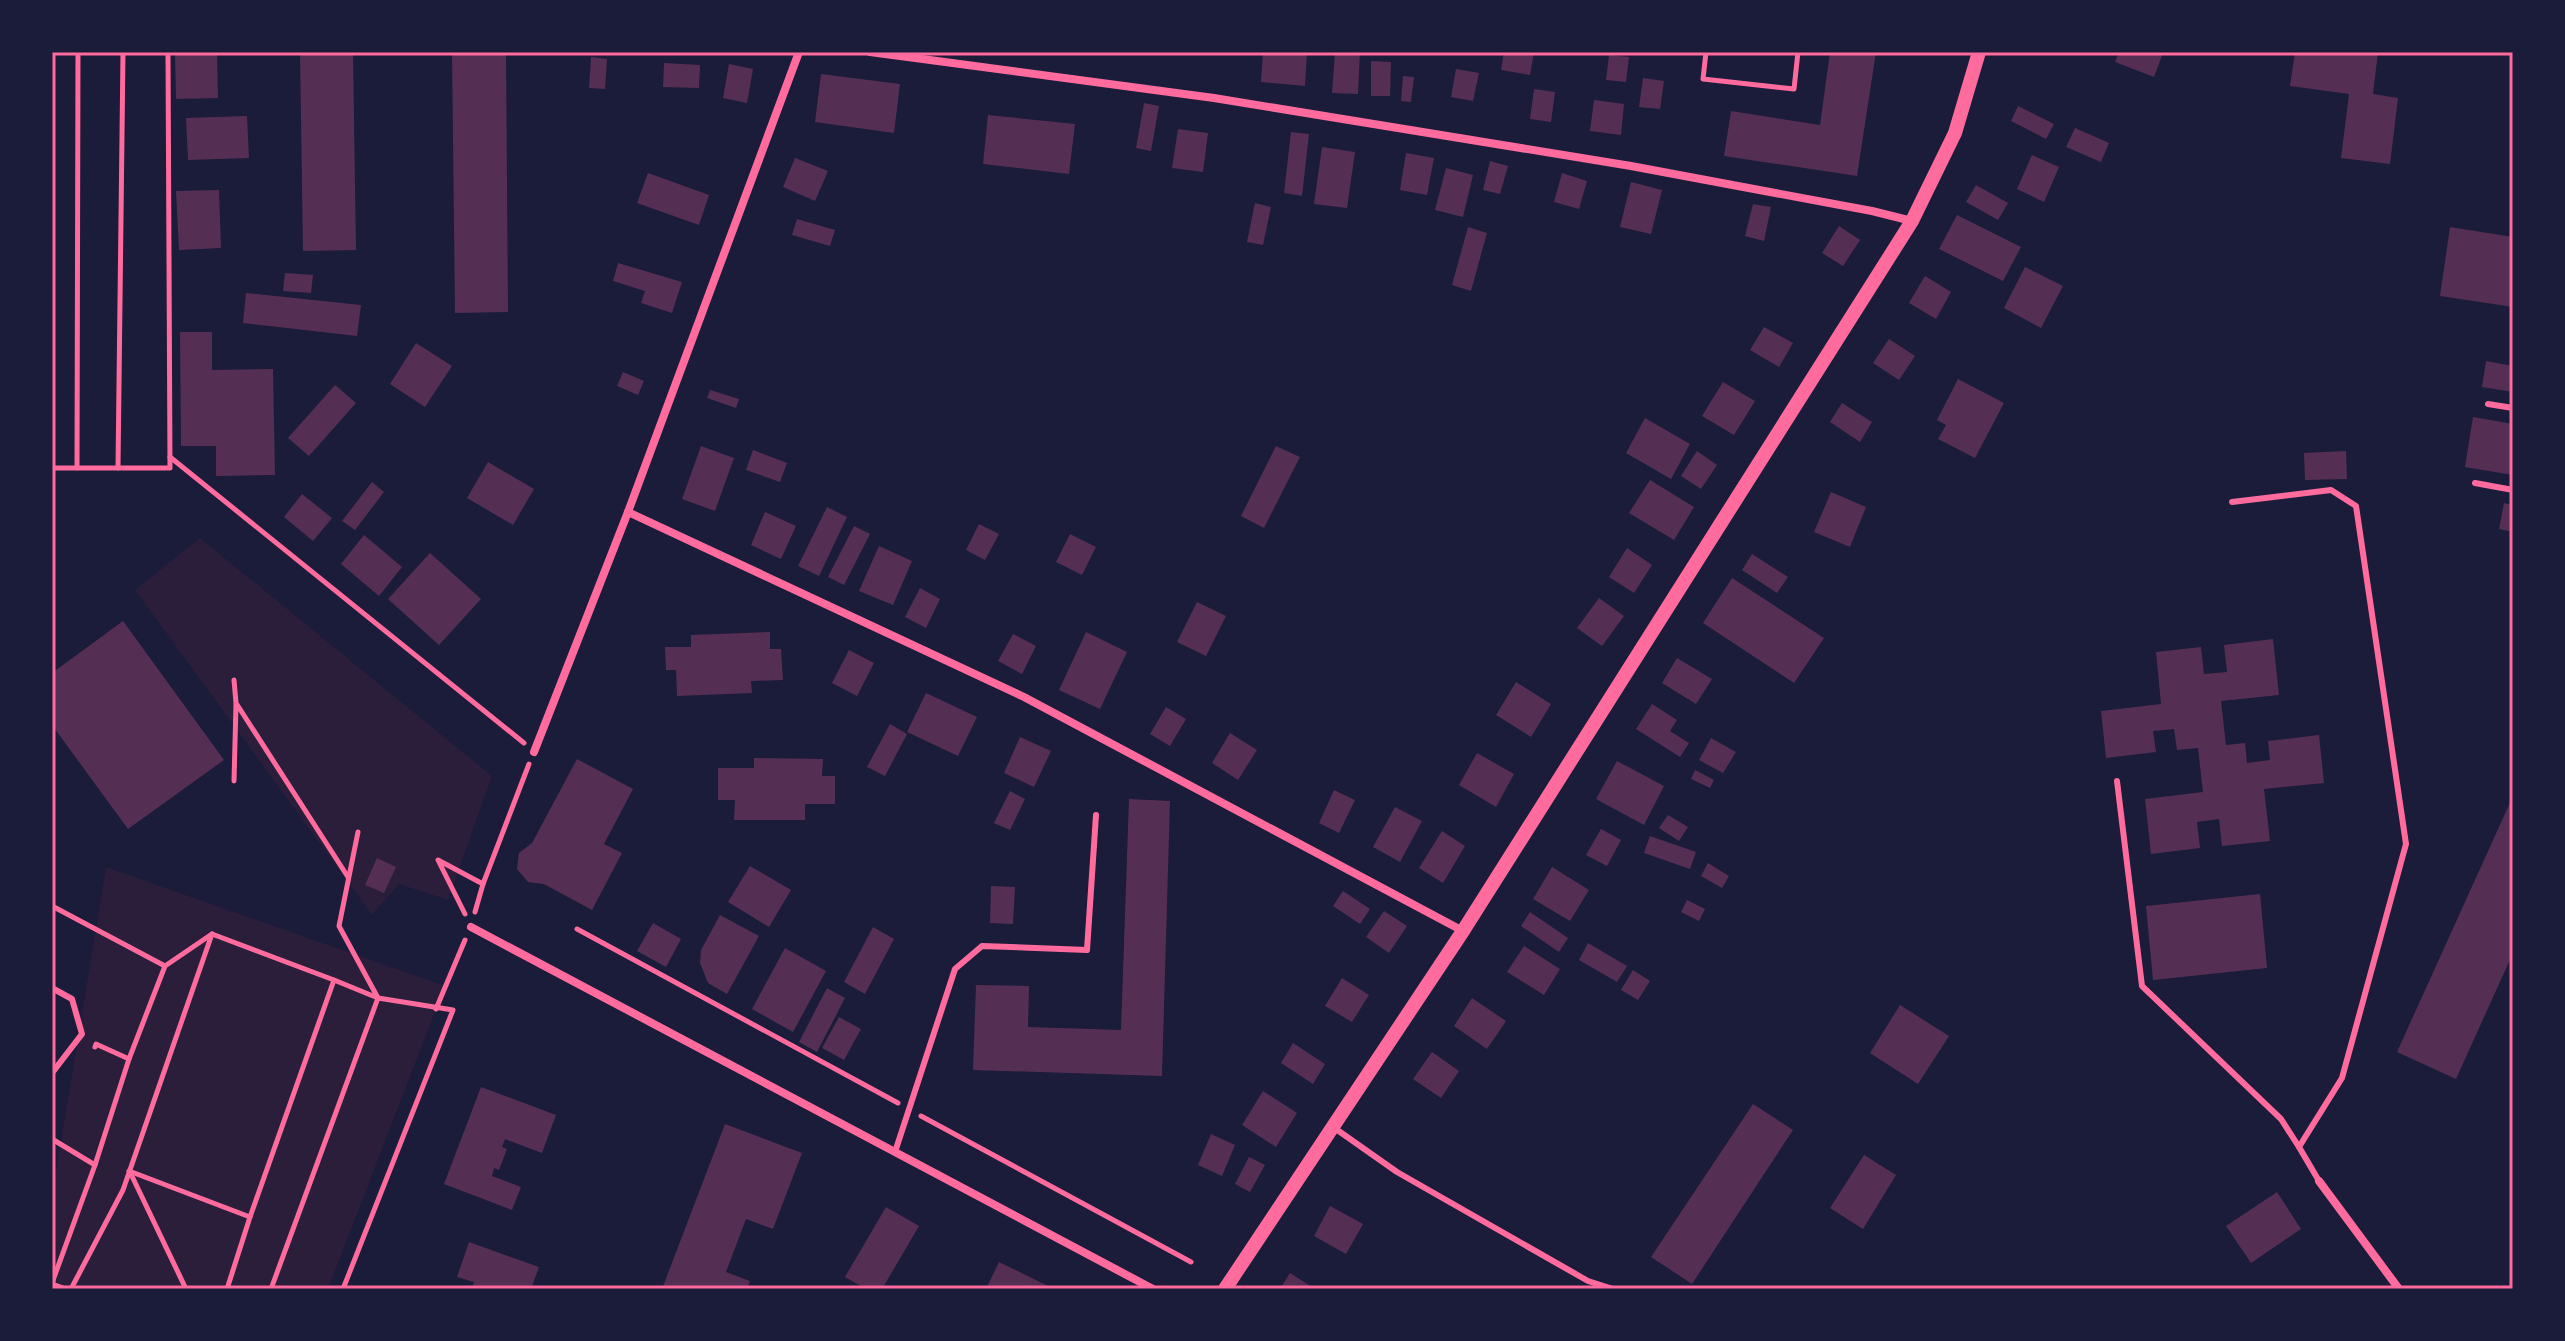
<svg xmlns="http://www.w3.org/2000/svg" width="2565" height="1341" font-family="'Fira Sans',sans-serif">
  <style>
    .green { fill: #2a1e3b }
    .building { fill: #542f53 }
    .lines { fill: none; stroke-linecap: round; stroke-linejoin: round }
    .path { stroke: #ff6b9d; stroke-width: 5 }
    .service { stroke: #ff6b9d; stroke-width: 6 }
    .minor { stroke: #ff6b9d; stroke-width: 8 }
    .tertiary { stroke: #ff6b9d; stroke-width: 14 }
    .neatline { fill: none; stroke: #ff6b9d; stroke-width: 3 }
  </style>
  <rect width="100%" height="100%" fill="#1b1b3a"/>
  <g class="green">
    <polygon points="200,538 492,776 448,900 399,884 372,915 135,590"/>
    <polygon points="106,867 445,986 328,1289 52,1289 52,1196"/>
  </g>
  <g class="building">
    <polygon points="175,52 217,52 218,98 176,99"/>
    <polygon points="300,52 353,52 356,250 303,251"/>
    <polygon points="452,52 506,52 508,312 455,313"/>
    <polygon points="1263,52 1307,52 1305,86 1261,82"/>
    <polygon points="1335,52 1360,52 1358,94 1332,93"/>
    <polygon points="1504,52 1534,52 1530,75 1501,70"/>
    <polygon points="1830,52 1876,52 1857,176 1724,156 1731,111 1820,125"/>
    <polygon points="2119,52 2161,52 2163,53 2154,77 2115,62"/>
    <polygon points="2295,52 2378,52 2373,94 2398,98 2390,164 2341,158 2349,94 2290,86"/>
    <polygon points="1609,55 1629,57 1626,82 1606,80"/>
    <polygon points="591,57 607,59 605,89 589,88"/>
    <polygon points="1371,61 1391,62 1390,96 1371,96"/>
    <polygon points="664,63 700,65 699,88 663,87"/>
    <polygon points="729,64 753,69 747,103 723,98"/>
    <polygon points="1456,69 1479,73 1473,101 1451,97"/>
    <polygon points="821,74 900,84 894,133 815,122"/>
    <polygon points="1403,76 1414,77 1411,102 1401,101"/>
    <polygon points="1643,78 1664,81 1660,109 1639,107"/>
    <polygon points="1534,89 1555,92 1551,122 1530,119"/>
    <polygon points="1594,100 1624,104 1621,135 1590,131"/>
    <polygon points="1144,103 1159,106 1151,151 1136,148"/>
    <polygon points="2018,106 2054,124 2046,139 2011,121"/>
    <polygon points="988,115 1075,124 1069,174 983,164"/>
    <polygon points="247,116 249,158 188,160 186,118"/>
    <polygon points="2075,128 2109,143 2101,162 2066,147"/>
    <polygon points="1178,129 1208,133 1203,172 1172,168"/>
    <polygon points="1291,132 1309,134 1302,196 1284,193"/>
    <polygon points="1322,147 1355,152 1347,208 1314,204"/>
    <polygon points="1406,153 1434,158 1427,195 1400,190"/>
    <polygon points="2032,155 2059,167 2044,202 2017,189"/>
    <polygon points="795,158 828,171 815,201 783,187"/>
    <polygon points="1490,161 1508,166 1500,194 1483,190"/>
    <polygon points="1446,168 1473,175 1463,217 1435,210"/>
    <polygon points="648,173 709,195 699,225 637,203"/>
    <polygon points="1562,173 1587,181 1579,209 1554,202"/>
    <polygon points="1631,182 1662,190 1651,234 1620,227"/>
    <polygon points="1976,185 2008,203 1998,220 1966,202"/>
    <polygon points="219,190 221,248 179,250 176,191"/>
    <polygon points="1255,203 1271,207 1263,245 1247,242"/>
    <polygon points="1753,204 1771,207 1764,241 1745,236"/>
    <polygon points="1957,215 2021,247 2003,281 1939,249"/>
    <polygon points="797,219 835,230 830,246 792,235"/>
    <polygon points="1839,226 1860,240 1843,266 1822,253"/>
    <polygon points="1468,227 1487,233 1471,291 1452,285"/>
    <polygon points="2450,227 2513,237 2513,307 2440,296"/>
    <polygon points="618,263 682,282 672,313 641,303 645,291 613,281"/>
    <polygon points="2025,267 2063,286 2041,328 2004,308"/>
    <polygon points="285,273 313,275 311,293 283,291"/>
    <polygon points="1925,276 1951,292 1936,319 1909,303"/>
    <polygon points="246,293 361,305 357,336 243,323"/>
    <polygon points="1764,327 1793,343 1779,367 1750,350"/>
    <polygon points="180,332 212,332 212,370 273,369 275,475 216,476 216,446 181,446"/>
    <polygon points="1889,339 1915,356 1899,380 1873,363"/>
    <polygon points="416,343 452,366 425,407 390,384"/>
    <polygon points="2486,361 2513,366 2513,392 2482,387"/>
    <polygon points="623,372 644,381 638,395 617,386"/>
    <polygon points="1958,379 2004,403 1975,458 1938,439 1946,425 1937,420"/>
    <polygon points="1723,382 1755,401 1734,435 1702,416"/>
    <polygon points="335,385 356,403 309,456 288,438"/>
    <polygon points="710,390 739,399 736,408 707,398"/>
    <polygon points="1842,403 1872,422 1860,442 1830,422"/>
    <polygon points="2473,417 2513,424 2513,475 2465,467"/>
    <polygon points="1645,418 1690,444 1671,479 1626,453"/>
    <polygon points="701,446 734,458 715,511 682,499"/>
    <polygon points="1276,446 1300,457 1264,528 1241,516"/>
    <polygon points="753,450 787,463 780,482 746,470"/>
    <polygon points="1697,451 1717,465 1701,489 1681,476"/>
    <polygon points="2346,451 2347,479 2305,480 2304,453"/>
    <polygon points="488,462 534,489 513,525 467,498"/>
    <polygon points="1650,480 1694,507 1674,540 1629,513"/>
    <polygon points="372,482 384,492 355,530 342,521"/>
    <polygon points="1831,492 1866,507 1850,547 1814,532"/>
    <polygon points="302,494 332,518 313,541 284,517"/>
    <polygon points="2504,503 2513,505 2513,532 2499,529"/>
    <polygon points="827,507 847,517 819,576 798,566"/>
    <polygon points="765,512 796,526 781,559 751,545"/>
    <polygon points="979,524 999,534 985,560 966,550"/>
    <polygon points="854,526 870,534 844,585 828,577"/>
    <polygon points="1070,534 1096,547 1082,575 1056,562"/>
    <polygon points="364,535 402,567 379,596 341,564"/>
    <polygon points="879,546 912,561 893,605 859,591"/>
    <polygon points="1627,548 1652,565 1634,593 1609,577"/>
    <polygon points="430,553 481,599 439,645 388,599"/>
    <polygon points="1752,554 1788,577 1777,593 1742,570"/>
    <polygon points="1732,578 1824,638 1794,683 1703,623"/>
    <polygon points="920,588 940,599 926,628 905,617"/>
    <polygon points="1599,598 1624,616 1602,646 1577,628"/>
    <polygon points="1197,602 1226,616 1206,656 1177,642"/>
    <polygon points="123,621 224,760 128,829 52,725 52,673"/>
    <polygon points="770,632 770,649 781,649 783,680 751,681 752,693 677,696 676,670 666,670 665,647 691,647 691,635"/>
    <polygon points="1086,632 1127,652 1100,709 1059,690"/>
    <polygon points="1013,634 1036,646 1022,674 998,661"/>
    <polygon points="2273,639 2279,695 2221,701 2226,745 2245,743 2247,763 2270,760 2268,741 2319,735 2324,783 2264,789 2270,841 2222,846 2219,819 2197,822 2200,848 2151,854 2145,799 2203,792 2198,748 2177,750 2174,729 2153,731 2156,752 2106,758 2101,711 2161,704 2156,652 2201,647 2204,674 2227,672 2224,645"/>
    <polygon points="849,650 874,663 857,696 832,683"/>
    <polygon points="1677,658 1712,679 1696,704 1662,683"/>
    <polygon points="1516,682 1551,704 1531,737 1496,715"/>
    <polygon points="926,693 977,717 958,756 907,732"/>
    <polygon points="1652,704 1677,720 1670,731 1689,743 1680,757 1636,729"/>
    <polygon points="1166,707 1186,719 1170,746 1150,734"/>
    <polygon points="890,724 907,734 885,776 867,767"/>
    <polygon points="1230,733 1257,750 1238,780 1212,763"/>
    <polygon points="1020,737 1051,751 1034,787 1004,773"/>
    <polygon points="1711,738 1736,752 1723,773 1699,760"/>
    <polygon points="1477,753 1514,774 1496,807 1459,785"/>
    <polygon points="754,758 823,759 822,776 835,776 835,804 805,804 805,820 734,820 735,800 718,800 718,768 754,768"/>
    <polygon points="577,759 633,789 604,844 622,853 592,910 544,884 528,882 517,869 519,853 532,843"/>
    <polygon points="1617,761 1664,786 1644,825 1596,799"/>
    <polygon points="1695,770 1714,780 1710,788 1691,779"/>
    <polygon points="1334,790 1355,800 1339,833 1319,823"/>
    <polygon points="1010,791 1025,799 1010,830 994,823"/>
    <polygon points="2513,796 2513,953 2456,1079 2397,1052"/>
    <polygon points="1129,799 1170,801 1162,1076 973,1070 976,985 1029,986 1028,1027 1121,1030"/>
    <polygon points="1395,807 1422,821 1400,862 1373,847"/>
    <polygon points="1668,815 1688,827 1679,841 1659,828"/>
    <polygon points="1601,829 1621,840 1607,866 1586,855"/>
    <polygon points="1442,831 1465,846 1443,883 1419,868"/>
    <polygon points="1650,836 1696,852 1690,869 1644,853"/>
    <polygon points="377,858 396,867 384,893 365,885"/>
    <polygon points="1708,863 1729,876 1722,888 1701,876"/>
    <polygon points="750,866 791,890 769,927 728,902"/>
    <polygon points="1552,867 1589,890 1570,921 1533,899"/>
    <polygon points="991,886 1015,887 1013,924 990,923"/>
    <polygon points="1343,891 1370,909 1360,924 1333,906"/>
    <polygon points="2260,894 2267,968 2153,980 2146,906"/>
    <polygon points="1687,900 1705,909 1699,921 1681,912"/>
    <polygon points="1384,911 1407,926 1389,953 1366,937"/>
    <polygon points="1530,912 1568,938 1559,952 1521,926"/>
    <polygon points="720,915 759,936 727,994 708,983 700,963 701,950"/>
    <polygon points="653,923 681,939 666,967 637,951"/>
    <polygon points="873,927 894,939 865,994 844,982"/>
    <polygon points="1588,943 1627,966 1617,982 1579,960"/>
    <polygon points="1524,946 1560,969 1544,995 1507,972"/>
    <polygon points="785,948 826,971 793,1032 752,1009"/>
    <polygon points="1633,970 1650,981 1638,1000 1621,990"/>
    <polygon points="1342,978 1369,995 1352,1022 1325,1006"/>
    <polygon points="827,988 845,998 817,1052 799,1042"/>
    <polygon points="1472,998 1506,1021 1487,1049 1454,1026"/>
    <polygon points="1900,1005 1949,1036 1918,1084 1870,1053"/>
    <polygon points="839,1017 861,1029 844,1060 822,1048"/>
    <polygon points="1293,1043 1325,1064 1313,1084 1281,1063"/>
    <polygon points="1432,1052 1459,1071 1441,1098 1413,1079"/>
    <polygon points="481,1087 556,1115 542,1153 505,1139 502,1147 507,1149 499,1170 494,1168 492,1176 521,1187 512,1210 444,1184"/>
    <polygon points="1263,1091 1297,1113 1276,1147 1242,1125"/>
    <polygon points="1753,1104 1793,1130 1692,1284 1651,1257"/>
    <polygon points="725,1124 802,1153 773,1229 746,1219 726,1272 750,1281 747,1289 662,1289"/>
    <polygon points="1211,1134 1235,1145 1222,1176 1198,1165"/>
    <polygon points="1864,1155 1896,1175 1863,1229 1830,1208"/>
    <polygon points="1249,1157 1265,1165 1250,1192 1235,1184"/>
    <polygon points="2277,1192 2301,1229 2251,1263 2226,1226"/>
    <polygon points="1330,1206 1363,1224 1346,1254 1314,1236"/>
    <polygon points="886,1207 919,1226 882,1289 866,1289 845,1277"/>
    <polygon points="469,1242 539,1267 531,1289 472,1289 474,1282 457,1277"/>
    <polygon points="999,1262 1054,1289 986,1289"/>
    <polygon points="1290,1273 1315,1289 1280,1289"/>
  </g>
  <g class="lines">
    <g class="path">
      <polyline points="1706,52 1703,79 1794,89 1798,52"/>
      <polyline points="170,457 524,743"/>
      <polyline points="52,468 170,468 168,52"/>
      <polyline points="77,468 78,52"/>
      <polyline points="118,468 123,52"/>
      <polyline points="234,680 236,703 348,877"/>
      <polyline points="234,781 236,704"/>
      <polyline points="52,906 165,966"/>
      <polyline points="475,912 483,884 529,764"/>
      <polyline points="465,914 438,860 483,884"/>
      <polyline points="577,929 898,1103"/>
      <polyline points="212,934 334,980 250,1217"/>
      <polyline points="334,980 378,998 453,1010 343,1289"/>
      <polyline points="436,1009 465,940"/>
      <polyline points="95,1047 96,1044 129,1059"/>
      <polyline points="921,1116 1191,1262"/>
      <polyline points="52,1139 95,1165"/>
      <polyline points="129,1171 250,1217 227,1289"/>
      <polyline points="130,1172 186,1289"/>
      <polyline points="52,1283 95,1165 129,1059 165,966 212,934 123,1190 71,1289"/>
      <polyline points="52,1284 66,1289"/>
      <polyline points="271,1289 378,998 339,926 358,832"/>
    </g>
    <g class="service">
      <polyline points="2488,404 2513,408"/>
      <polyline points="2475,483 2513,490"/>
      <polyline points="2232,502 2331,490 2356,506 2406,844 2342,1078 2299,1147 2319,1181"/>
      <polyline points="2117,781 2142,986 2281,1119 2299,1147"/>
      <polyline points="52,988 72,999 82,1034 52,1073"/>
      <polyline points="1333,1127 1397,1172 1588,1281 1613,1289"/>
      <polyline points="895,1152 955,969 982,946 1087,950 1096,815"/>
    </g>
    <g class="minor">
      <polyline points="870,52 1214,98 1631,166 1872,211 1912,221"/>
      <polyline points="628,512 1024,697 1463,931"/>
      <polyline points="534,752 628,512 799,52"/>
      <polyline points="471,927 1153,1289"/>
      <polyline points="2319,1181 2399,1289"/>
    </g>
    <polyline class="tertiary" points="1225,1289 1463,931 1912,221 1955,133 1979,52"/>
  </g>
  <rect width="2565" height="1341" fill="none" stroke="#1b1b3a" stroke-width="108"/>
  <rect x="54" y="54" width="2457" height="1233" class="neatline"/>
</svg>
